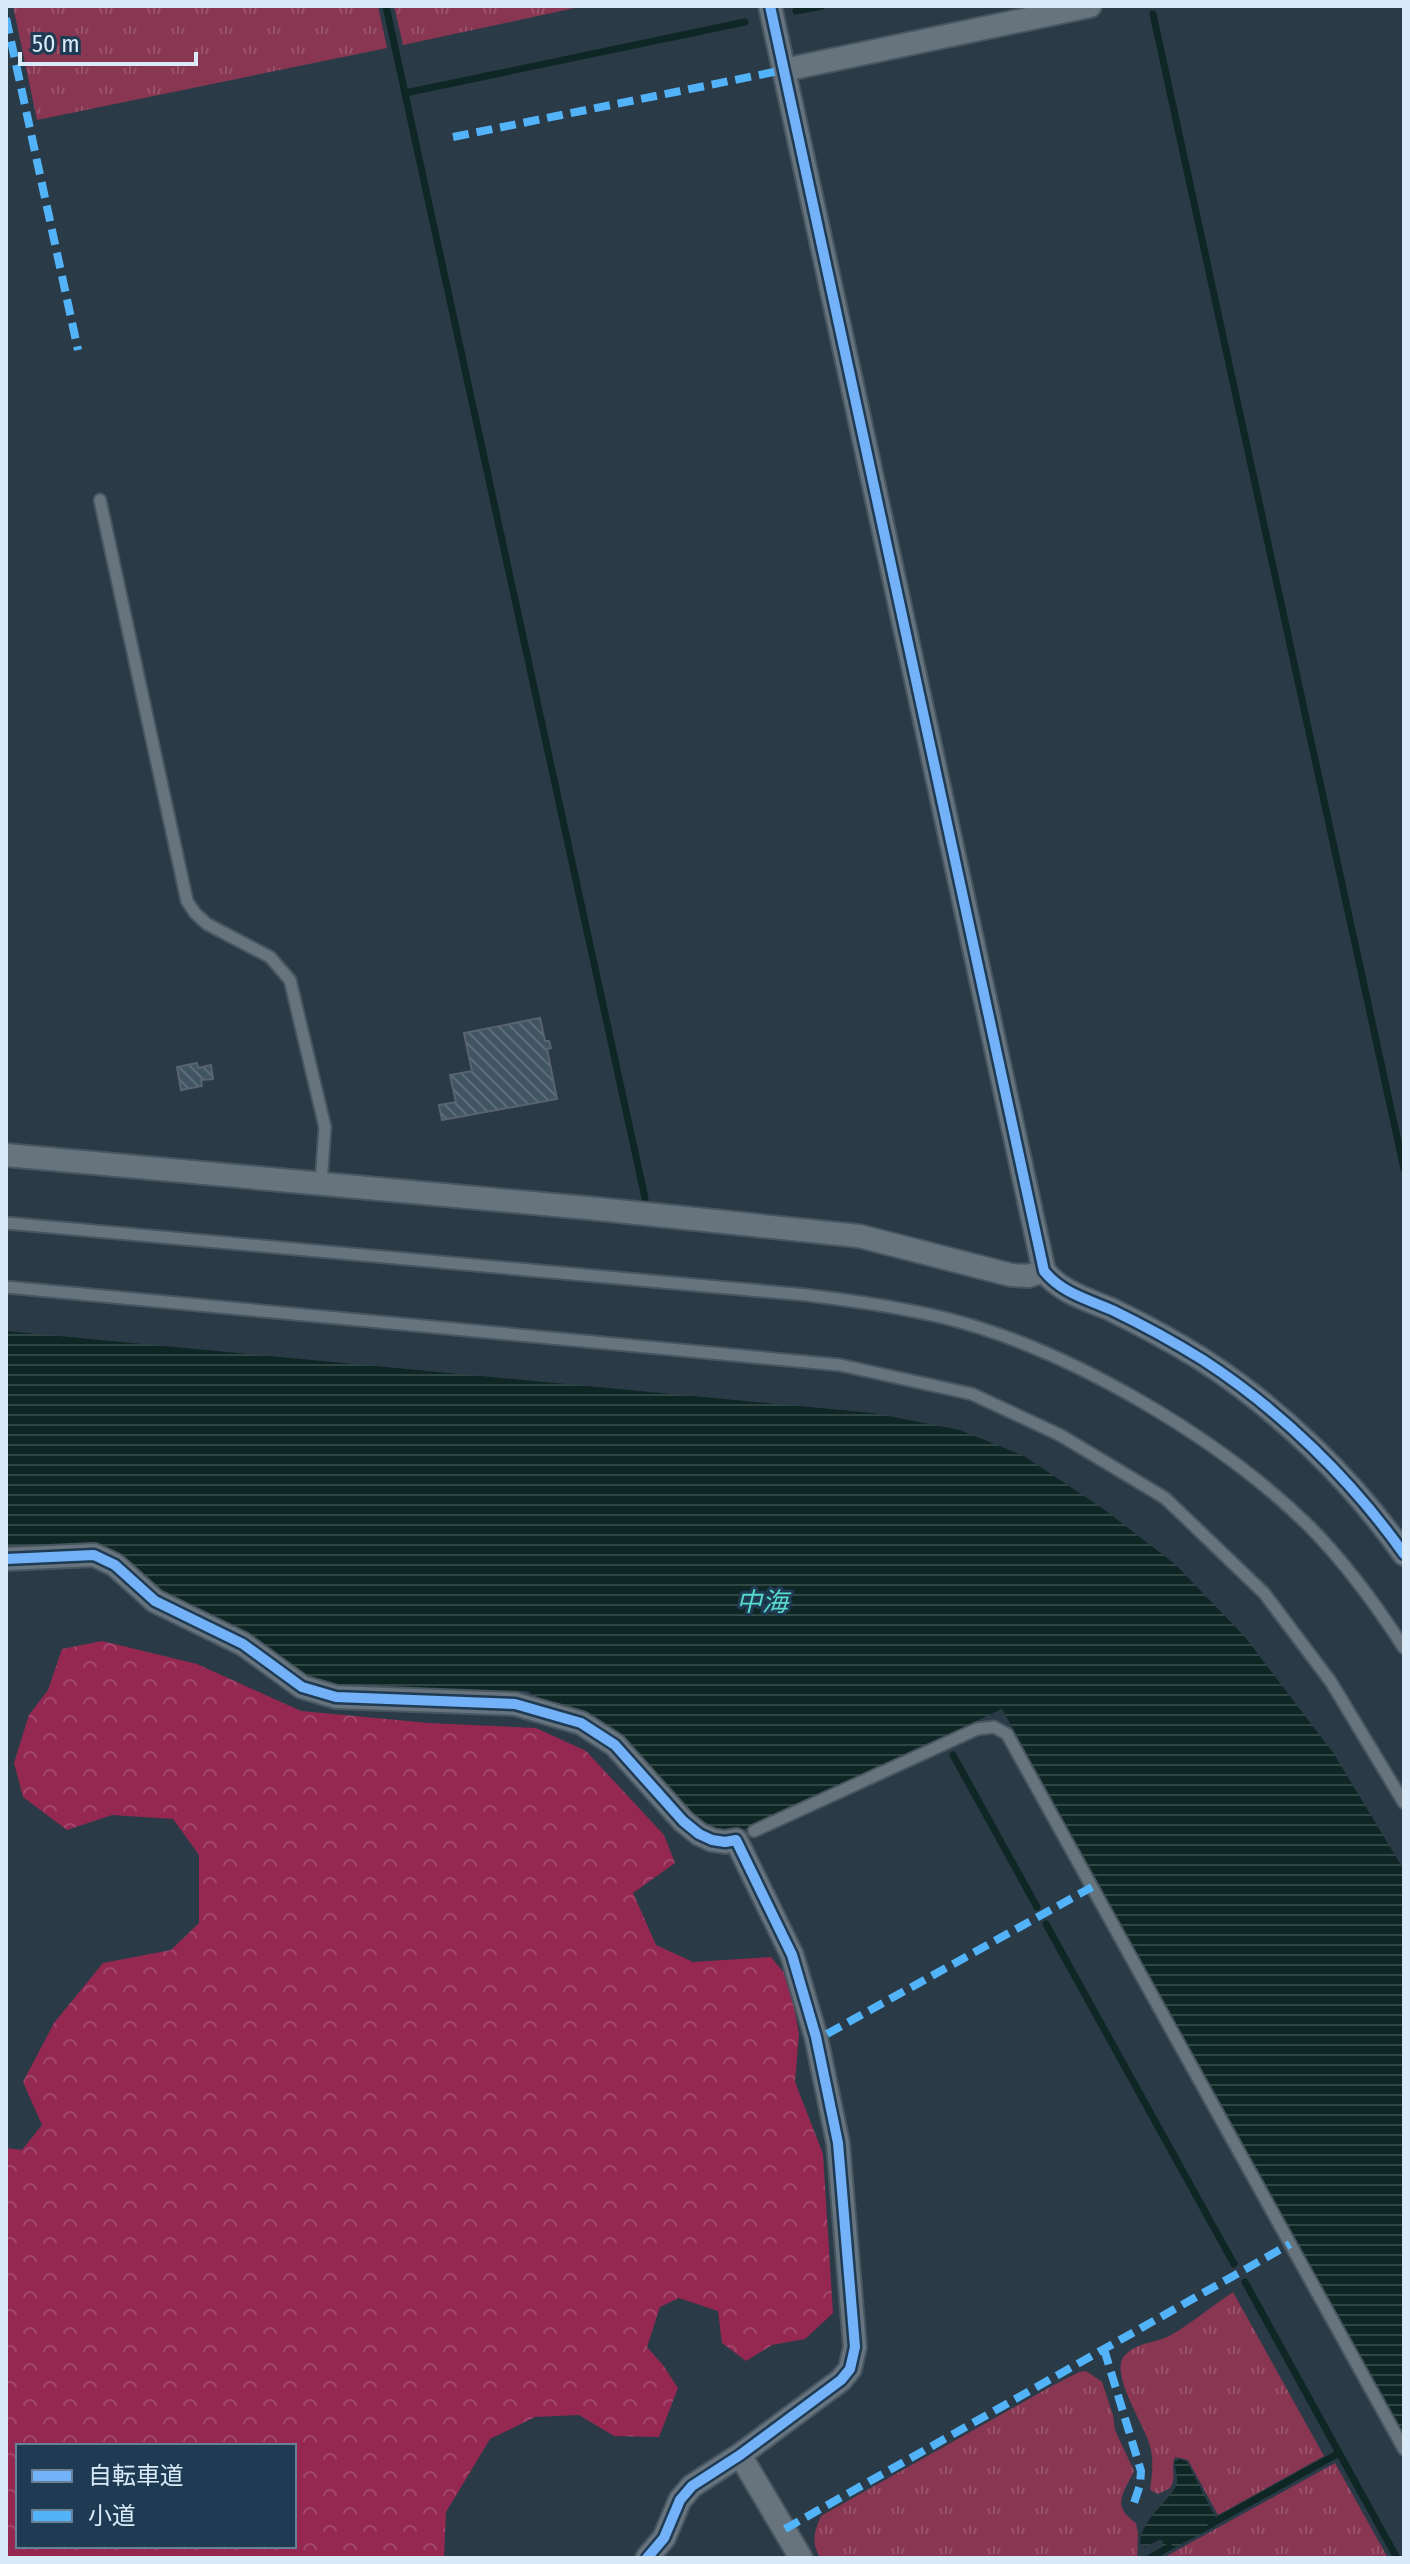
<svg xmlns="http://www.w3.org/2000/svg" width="1410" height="2564" font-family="'Fira Sans Condensed','Noto Sans JP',sans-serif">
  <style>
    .grass { fill: url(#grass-tufts) }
    .forest { fill: url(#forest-crowns); fill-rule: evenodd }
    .water { fill: url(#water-rules) }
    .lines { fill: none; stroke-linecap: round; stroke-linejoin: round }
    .stream { stroke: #0e2725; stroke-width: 7 }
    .building { fill: url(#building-back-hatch); stroke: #58646f; stroke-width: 2 }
    .service-casing { stroke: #485660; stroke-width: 15 }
    .minor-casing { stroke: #485660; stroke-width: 26 }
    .service { stroke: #67747e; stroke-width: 11 }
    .minor { stroke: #67747e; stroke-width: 22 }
    .quiet { stroke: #52b3f8; stroke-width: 8; stroke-dasharray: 16 8; stroke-linecap: butt }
    .cycleway-casing { stroke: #1f3b53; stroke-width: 15 }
    .cycleway { stroke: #73b2f8; stroke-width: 10 }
    .labels { text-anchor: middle; stroke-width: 6; stroke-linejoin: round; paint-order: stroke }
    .water-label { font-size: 26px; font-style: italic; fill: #57dacb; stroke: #1f3b53 }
  </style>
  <defs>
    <pattern id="grass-tufts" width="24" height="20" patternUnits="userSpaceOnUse" patternTransform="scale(2)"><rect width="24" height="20" fill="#883651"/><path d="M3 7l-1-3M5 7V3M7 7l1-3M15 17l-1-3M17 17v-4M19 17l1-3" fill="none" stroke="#98536b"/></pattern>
    <pattern id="forest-crowns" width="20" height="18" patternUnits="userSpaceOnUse" patternTransform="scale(2)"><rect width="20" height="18" fill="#942851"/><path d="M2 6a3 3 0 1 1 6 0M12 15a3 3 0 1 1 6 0" fill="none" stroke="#a2476b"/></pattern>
    <pattern id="water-rules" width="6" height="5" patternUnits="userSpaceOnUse" patternTransform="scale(2)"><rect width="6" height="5" fill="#0e2725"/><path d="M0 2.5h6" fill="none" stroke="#304645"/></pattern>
    <pattern id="building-back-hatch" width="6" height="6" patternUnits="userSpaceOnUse" patternTransform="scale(2)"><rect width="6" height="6" fill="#405462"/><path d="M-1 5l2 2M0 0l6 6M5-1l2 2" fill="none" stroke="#5b6d79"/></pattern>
  </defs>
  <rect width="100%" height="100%" fill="#2b3a47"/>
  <g class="grass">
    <polygon points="13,6 378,6 387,48 37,120"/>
    <polygon points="394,6 584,6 403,45"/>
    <path d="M1233,2292L1324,2456L1218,2515L1188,2460L1175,2457C1170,2467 1177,2477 1170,2488L1158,2494L1150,2490C1152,2476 1154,2460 1150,2446C1145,2425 1108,2372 1125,2355C1138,2342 1156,2343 1171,2335C1192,2323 1212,2306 1233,2292Z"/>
    <path d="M1086,2371L1102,2382L1113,2415L1115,2430L1134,2471C1123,2494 1111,2506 1136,2523L1138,2533L1137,2558H820C811,2542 814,2532 821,2516L1050,2387L1079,2372Z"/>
    <polygon points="1335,2463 1388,2558 1163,2558"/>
  </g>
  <path class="forest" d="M102,1641L197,1664L301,1711L429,1723L536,1728L586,1751L664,1835L675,1863L633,1893L656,1945L693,1962L771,1957L789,1979L799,2034L795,2082L823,2154L833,2313L805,2339L772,2345L746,2361L722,2343L718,2311L679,2298L660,2307L647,2347L663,2365L678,2388L659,2437L614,2436L579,2415L535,2417L490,2439L446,2512L444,2558H6V2148L22,2150L42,2125L23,2082L54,2023L103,1963L171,1950L199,1923V1855L173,1819L112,1815L67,1830L23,1797L14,1763L29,1715L48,1690L62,1649ZM18,2446H294V2546H18Z"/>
  <g class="water">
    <polygon points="6,1331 873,1413 960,1430 1024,1456 1105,1510 1175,1564 1245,1637 1334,1754 1404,1870 1404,2435 1002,1709 747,1828 735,1832 712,1833 528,1691 321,1686 246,1635 157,1594 121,1557 100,1544 39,1544 6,1549"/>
    <path d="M1180,2459L1187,2462L1219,2524L1161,2555L1163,2541L1159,2540L1145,2547L1140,2543C1142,2516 1174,2499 1177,2482C1178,2476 1175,2468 1174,2462Z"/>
  </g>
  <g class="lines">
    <g class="stream">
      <polyline points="386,6 645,1198"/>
      <polyline points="796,11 822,6"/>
      <polyline points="1153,14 1404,1169"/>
      <polyline points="405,93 745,22"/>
      <polyline points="953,1755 1037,1907"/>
      <polyline points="1046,1924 1234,2264"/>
      <polyline points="1245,2282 1397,2558"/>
      <polyline points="1211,2524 1339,2453"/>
      <polyline points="1150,2558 1169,2547"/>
    </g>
  </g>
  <g class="building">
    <polygon points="540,1018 545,1041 549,1041 551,1048 547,1049 557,1099 442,1120 439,1105 456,1102 450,1075 472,1071 464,1033"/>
    <polygon points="197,1063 198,1068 211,1065 213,1079 201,1080 202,1086 181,1090 177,1067"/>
  </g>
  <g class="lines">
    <defs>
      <g id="service">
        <polyline points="100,500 187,901 195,913 207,924 270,957 290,980 325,1127 321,1184"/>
        <path d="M6,1223L807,1295C854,1301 899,1307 945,1318C1069,1349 1220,1438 1311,1528C1346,1564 1377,1606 1404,1648"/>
        <polyline points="6,1287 840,1365 972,1394 1060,1435 1165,1498 1264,1593 1331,1682 1404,1803"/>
        <polyline points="754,1831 977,1729 994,1727 1007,1734 1404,2449"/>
      </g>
      <g id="minor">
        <path d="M770,6L1044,1271C1062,1293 1087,1299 1112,1310C1143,1325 1174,1342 1203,1360C1280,1410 1351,1479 1404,1554"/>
        <polyline points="784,70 1090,6"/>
        <polyline points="6,1155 598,1209 859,1236 1011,1275 1028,1276 1044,1271"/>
        <polyline points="6,1559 94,1555 115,1565 155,1601 243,1644 302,1687 336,1697 515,1704 581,1723 615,1745 683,1821 699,1834 712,1840 725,1842 736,1840 792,1955 816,2037 838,2143 855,2347 850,2369 841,2380 740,2455 692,2486 680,2500 664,2538 647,2558"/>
        <polyline points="740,2455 801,2558"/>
      </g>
    </defs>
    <use href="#service" class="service-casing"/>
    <use href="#minor" class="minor-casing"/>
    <use href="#service" class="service"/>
    <use href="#minor" class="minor"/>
    <g class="quiet">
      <polyline points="6,18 78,350"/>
      <polyline points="453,137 784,70"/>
      <polyline points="827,2034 1092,1887"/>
      <polyline points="1104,2349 1141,2471 1140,2485 1134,2503"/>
      <polyline points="785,2529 1290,2244"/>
    </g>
    <defs>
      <g id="cycleway">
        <path d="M770,6L1044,1271C1062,1293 1087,1299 1112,1310C1143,1325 1174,1342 1203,1360C1280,1410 1351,1479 1404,1554"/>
        <polyline points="6,1559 94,1555 115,1565 155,1601 243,1644 302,1687 336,1697 515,1704 581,1723 615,1745 683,1821 699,1834 712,1840 725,1842 736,1840 792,1955 816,2037 838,2143 855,2347 850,2369 841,2380 740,2455 692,2486 680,2500 664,2538 647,2558"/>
      </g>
    </defs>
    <use href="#cycleway" class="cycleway-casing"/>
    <use href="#cycleway" class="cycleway"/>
  </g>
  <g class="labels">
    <g class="water-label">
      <text x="762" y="1611">中海</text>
    </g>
  </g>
  <rect width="1410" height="2564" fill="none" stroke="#d9eaf8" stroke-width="16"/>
  <rect x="16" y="2444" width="280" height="104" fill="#1f3b53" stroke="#698195" stroke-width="2"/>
  <rect x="32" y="2470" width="40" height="12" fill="#73b2f8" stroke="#698195" stroke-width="2"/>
  <text x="88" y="2484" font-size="24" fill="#d9eaf8">自転車道</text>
  <rect x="32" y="2510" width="40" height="12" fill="#52b3f8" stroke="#698195" stroke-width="2"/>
  <text x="88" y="2524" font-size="24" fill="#d9eaf8">小道</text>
  <path d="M20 52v12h176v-12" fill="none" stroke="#d9eaf8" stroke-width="4"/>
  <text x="32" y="52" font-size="24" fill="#d9eaf8" stroke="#1f3b53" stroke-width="6" paint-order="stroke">50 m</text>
</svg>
